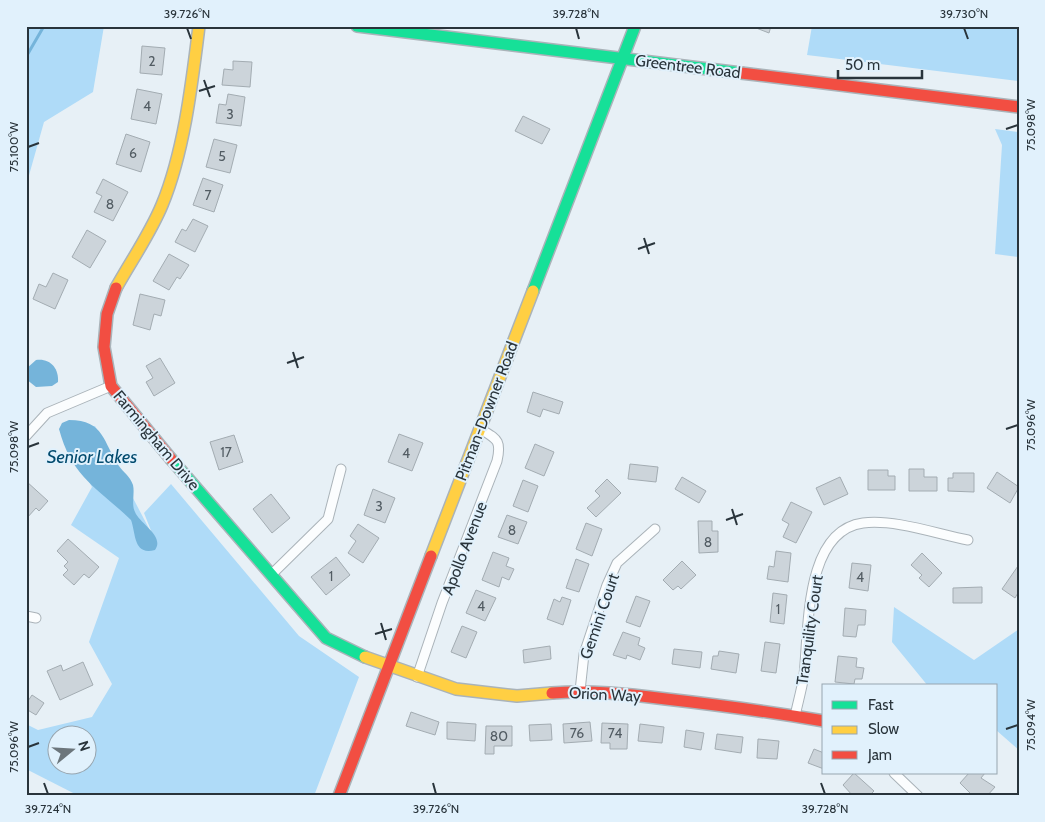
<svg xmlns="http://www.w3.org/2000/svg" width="1045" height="822" font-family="Cabin,sans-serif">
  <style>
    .green { fill: #afdbf8; fill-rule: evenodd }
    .water { fill: #75b4da }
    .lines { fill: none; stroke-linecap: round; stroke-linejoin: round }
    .stream { stroke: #75b4da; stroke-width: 3 }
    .building { fill: #ccd4da; stroke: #a3acb2 }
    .street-casing { stroke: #aab3b9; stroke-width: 11 }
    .fast-casing { stroke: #aab3b9; stroke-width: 14 }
    .slow-casing { stroke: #aab3b9; stroke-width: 14 }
    .jam-casing { stroke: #aab3b9; stroke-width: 14 }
    .street { stroke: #fbfdfe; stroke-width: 9 }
    .fast { stroke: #16e098; stroke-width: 11 }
    .slow { stroke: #ffcf43; stroke-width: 11 }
    .jam { stroke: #f24e42; stroke-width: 11 }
    .ticks { fill: none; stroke: #29343b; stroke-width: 2 }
    .labels { text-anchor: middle; stroke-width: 4; stroke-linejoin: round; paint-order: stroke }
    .number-label { font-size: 14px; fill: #525c63 }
    .street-label { font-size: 16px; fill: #29343b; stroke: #e1f1fc }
    .water-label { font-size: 18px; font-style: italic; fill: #034b6e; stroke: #e1f1fc }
    .neatline { fill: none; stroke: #29343b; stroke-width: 2 }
    .ticks-label { font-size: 12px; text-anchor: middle; fill: #29343b }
  </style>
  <rect width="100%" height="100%" fill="#e7f0f6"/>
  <g class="green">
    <polygon points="26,26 104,26 93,92 44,122 26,186"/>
    <polygon points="812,26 1019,26 1019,81 807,55"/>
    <polygon points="995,129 1019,132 1019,257 995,254 1002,145"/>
    <path d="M95,426L154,538L144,513L171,484L299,636L359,677L314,796H79L26,769V724L38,730L92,717L112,684L89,642L119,558L71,525L92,487L59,429ZM58,734H88V764H58Z"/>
    <polygon points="894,607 974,660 1019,629 1019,750 996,730 996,686 928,686 892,642"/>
  </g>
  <g class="water">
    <path d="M36,360C50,358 59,368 58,382L52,386L36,387L26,379V369Z"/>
    <path d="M69,420C105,420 103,443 119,466C124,473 130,476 133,485C135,494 131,504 135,512C140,524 165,536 155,550C133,556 136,533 131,520C98,488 72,478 59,429L62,423Z"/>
  </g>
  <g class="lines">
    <polyline class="stream" points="26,57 44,26"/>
  </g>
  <g class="building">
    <polygon points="751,26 771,26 769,33"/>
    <polygon points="142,46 165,48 162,75 140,73"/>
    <polygon points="233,61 252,62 250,87 222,85 224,69 233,70"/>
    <polygon points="137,89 162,94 156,124 131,119"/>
    <polygon points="228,94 245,97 241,126 216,123 219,104 226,105"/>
    <polygon points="523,116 550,129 542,144 515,131"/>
    <polygon points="126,134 150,142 141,172 116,164"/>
    <polygon points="214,139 237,145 230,173 206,167"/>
    <polygon points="203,178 223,185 214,212 193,205"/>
    <polygon points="103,179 128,192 113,221 94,212 102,196 96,193"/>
    <polygon points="193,219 208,226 195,252 175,242 182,229 186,231"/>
    <polygon points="87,230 106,241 90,268 72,257"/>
    <polygon points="169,254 189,265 180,279 177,277 169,290 153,281"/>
    <polygon points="53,273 68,280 55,309 33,299 39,284 46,287"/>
    <polygon points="140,294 165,300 161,316 154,314 150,330 133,325"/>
    <polygon points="160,358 175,383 154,396 146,382 153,378 146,366"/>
    <polygon points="533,392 563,402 559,414 543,409 540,417 527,412"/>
    <polygon points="399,434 423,443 412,471 388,462"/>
    <polygon points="234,435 243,462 219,470 210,442"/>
    <polygon points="535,444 554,452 544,476 525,468"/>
    <polygon points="630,464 658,467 656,482 628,479"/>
    <polygon points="909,469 924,469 924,477 937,477 937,491 909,491"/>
    <polygon points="868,470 888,470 888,476 895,476 895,490 868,490"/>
    <polygon points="997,472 1019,487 1010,503 987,488"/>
    <polygon points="953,473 974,473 974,492 948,491 948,478 953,478"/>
    <polygon points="682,477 706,491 699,503 675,489"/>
    <polygon points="840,477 848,494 824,505 816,488"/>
    <polygon points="607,479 621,493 596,517 587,508 600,496 595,491"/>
    <polygon points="523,480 538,486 528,512 513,506"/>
    <polygon points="26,481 48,501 39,511 36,508 26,519"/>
    <polygon points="373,489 395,498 385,523 364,515"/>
    <polygon points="271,494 290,518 272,533 253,509"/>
    <polygon points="791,502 812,512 796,543 783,537 789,524 782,520"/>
    <polygon points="507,515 527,522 518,544 498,537"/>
    <polygon points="698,521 712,521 712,531 718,531 718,552 699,553"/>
    <polygon points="586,523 602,529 592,556 576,549"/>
    <polygon points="358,524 379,538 363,563 348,553 356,541 350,536"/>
    <polygon points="68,539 99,567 89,578 84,574 74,585 63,575 68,570 64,566 68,562 57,551"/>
    <polygon points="776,551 791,553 788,582 767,579 769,566 774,567"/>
    <polygon points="493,552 509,558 506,566 514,569 509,580 502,577 499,587 482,580"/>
    <polygon points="922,553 942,573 929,587 919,578 922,575 911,565"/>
    <polygon points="336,557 350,575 326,595 311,577"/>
    <polygon points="576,559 589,564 579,592 566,588"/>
    <polygon points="682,561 696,575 681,589 678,586 673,590 663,580"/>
    <polygon points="852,563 871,565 868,591 849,588"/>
    <polygon points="1018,566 1019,591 1015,598 1002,589"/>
    <polygon points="982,587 982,603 953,603 953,588"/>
    <polygon points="476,590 496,598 485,621 466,613"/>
    <polygon points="773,593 787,595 784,624 770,622"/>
    <polygon points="636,596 650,601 640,627 626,622"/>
    <polygon points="562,597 571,600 563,625 547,619 554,599 560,602"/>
    <polygon points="845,608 866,610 865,625 858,625 856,637 843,636"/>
    <polygon points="462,626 477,632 466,658 451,652"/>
    <polygon points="623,632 640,638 638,645 645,648 640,660 627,655 626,659 613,655"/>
    <polygon points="765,642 780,644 776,673 761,671"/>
    <polygon points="550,646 551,659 524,663 523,650"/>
    <polygon points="674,649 702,652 700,668 672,664"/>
    <polygon points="719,651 739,654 736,673 711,669 713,656 718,656"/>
    <polygon points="838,656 857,658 856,667 864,668 862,679 855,679 854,684 835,682"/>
    <polygon points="83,662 93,685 60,700 47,671 61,665 63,671"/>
    <polygon points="32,695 44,703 36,715 26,709 26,704"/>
    <polygon points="411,712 439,722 435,735 406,726"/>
    <polygon points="447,722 476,724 475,741 447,739"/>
    <polygon points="590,722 592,741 564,743 563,724"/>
    <polygon points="602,723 628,724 627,749 610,749 610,743 601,743"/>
    <polygon points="551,724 552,740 530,741 529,725"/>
    <polygon points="640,724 664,727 662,743 638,741"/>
    <polygon points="486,726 512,726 512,746 494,746 494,754 485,754"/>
    <polygon points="686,730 704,733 701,750 684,747"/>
    <polygon points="717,734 743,737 741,753 715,749"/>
    <polygon points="758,739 779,741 777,759 757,758"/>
    <polygon points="814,749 824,753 824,769 808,763"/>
    <polygon points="854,773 874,791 869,796 853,796 843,785"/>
    <polygon points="969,773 985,773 981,778 995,787 987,796 973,796 960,783"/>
  </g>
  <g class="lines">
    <defs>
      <g id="street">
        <polyline points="26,436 47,413 111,386"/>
        <polyline points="272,574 328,519 341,469"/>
        <polyline points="26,616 36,618"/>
        <path d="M417,677L442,603L497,461C502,439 496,439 479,428"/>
        <polyline points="580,691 584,654 607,585 617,563 655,529"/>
        <path d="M795,716C798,702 802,688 804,675C809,630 804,531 863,523C895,519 937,534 968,540"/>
        <polyline points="894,773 918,796"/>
      </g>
      <g id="fast">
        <polyline points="357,26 741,73"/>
        <polyline points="533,291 635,26"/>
        <polyline points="171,459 326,638 365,657"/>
      </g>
      <g id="slow">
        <path d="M116,288C131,261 150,234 162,205C184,152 192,83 199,26"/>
        <polyline points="431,556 533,291"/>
        <polyline points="365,657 456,689 517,696 552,693"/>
      </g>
      <g id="jam">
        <polyline points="741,73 1019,107"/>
        <polyline points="116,288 107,314 104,347 111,386 171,459"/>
        <path d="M552,693C590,690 628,694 666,699C719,705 771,712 824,721"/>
        <polyline points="339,796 431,556"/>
      </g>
    </defs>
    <use href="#street" class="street-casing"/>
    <use href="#fast" class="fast-casing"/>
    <use href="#slow" class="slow-casing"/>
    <use href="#jam" class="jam-casing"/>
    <use href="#street" class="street"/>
    <use href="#fast" class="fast"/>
    <use href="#slow" class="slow"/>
    <use href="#jam" class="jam"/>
  </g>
  <path class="ticks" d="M187,28L191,39M576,28L579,39M964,28L968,39M204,80L210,97M199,91L215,86M1006,129L1018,125M28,147L39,143M644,238L649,254M638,249L655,243M293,352L298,368M287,363L304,357M1006,429L1018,425M28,447L39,443M732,509L737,525M726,520L743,514M381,623L386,640M375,634L392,629M1006,729L1018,725M28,747L39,743M44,783L48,794M433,783L436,794M821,783L825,794"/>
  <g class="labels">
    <g class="number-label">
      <text x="152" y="66">2</text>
      <text x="147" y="111">4</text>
      <text x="230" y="119">3</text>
      <text x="133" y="158">6</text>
      <text x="222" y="161">5</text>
      <text x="208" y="200">7</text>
      <text x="110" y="209">8</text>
      <text x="226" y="457">17</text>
      <text x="406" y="458">4</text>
      <text x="379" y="511">3</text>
      <text x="512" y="535">8</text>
      <text x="708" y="547">8</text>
      <text x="331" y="581">1</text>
      <text x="860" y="582">4</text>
      <text x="481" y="611">4</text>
      <text x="778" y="614">1</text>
      <text x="577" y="738">76</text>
      <text x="615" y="738">74</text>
      <text x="499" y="741">80</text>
    </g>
    <g class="street-label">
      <text transform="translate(688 66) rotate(7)" y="6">Greentree Road</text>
      <text transform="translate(486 411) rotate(-69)" y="6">Pitman-Downer Road</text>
      <text transform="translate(157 440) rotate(50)" y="6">Farmingham Drive</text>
      <text transform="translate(464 548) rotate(-69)" y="6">Apollo Avenue</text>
      <text transform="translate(599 616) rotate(-71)" y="6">Gemini Court</text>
      <text transform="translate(809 630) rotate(-82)" y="6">Tranquility Court</text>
      <text transform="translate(605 694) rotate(3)" y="6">Orion Way</text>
    </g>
    <g class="water-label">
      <text x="92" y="463">Senior Lakes</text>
    </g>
  </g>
  <rect width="1045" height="822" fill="none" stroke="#e1f1fc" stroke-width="55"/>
  <rect x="822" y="684" width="175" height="90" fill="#e1f1fc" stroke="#97a5af"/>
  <rect x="832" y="701" width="25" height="8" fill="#16e098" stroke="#97a5af"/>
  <text x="868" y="710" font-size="15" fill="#29343b">Fast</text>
  <rect x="832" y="726" width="25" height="8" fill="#ffcf43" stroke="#97a5af"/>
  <text x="868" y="734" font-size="15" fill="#29343b">Slow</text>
  <rect x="832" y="751" width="25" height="8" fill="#f24e42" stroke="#97a5af"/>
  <text x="868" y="760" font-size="15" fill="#29343b">Jam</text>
  <g transform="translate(72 750) rotate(72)"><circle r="24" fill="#e1f1fc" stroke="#97a5af"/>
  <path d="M0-4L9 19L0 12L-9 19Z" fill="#6c767c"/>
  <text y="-8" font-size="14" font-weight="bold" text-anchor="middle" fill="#29343b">N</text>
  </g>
  <path d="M838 70v8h84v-8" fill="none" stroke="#29343b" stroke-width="2.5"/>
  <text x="845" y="70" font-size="15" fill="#29343b" stroke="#e1f1fc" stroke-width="4" paint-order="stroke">50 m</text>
  <rect x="28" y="28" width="990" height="766" class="neatline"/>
  <g class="ticks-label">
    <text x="187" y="18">39.726°N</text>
    <text x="576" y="18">39.728°N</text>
    <text x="964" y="18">39.730°N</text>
    <text transform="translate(1031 125) rotate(-90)" y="4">75.098°W</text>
    <text transform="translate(14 147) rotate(-90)" y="4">75.100°W</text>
    <text transform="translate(1031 425) rotate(-90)" y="4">75.096°W</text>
    <text transform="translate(14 447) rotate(-90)" y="4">75.098°W</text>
    <text transform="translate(1031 725) rotate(-90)" y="4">75.094°W</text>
    <text transform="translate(14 747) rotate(-90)" y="4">75.096°W</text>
    <text x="48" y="813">39.724°N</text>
    <text x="436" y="813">39.726°N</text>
    <text x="825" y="813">39.728°N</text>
  </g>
</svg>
